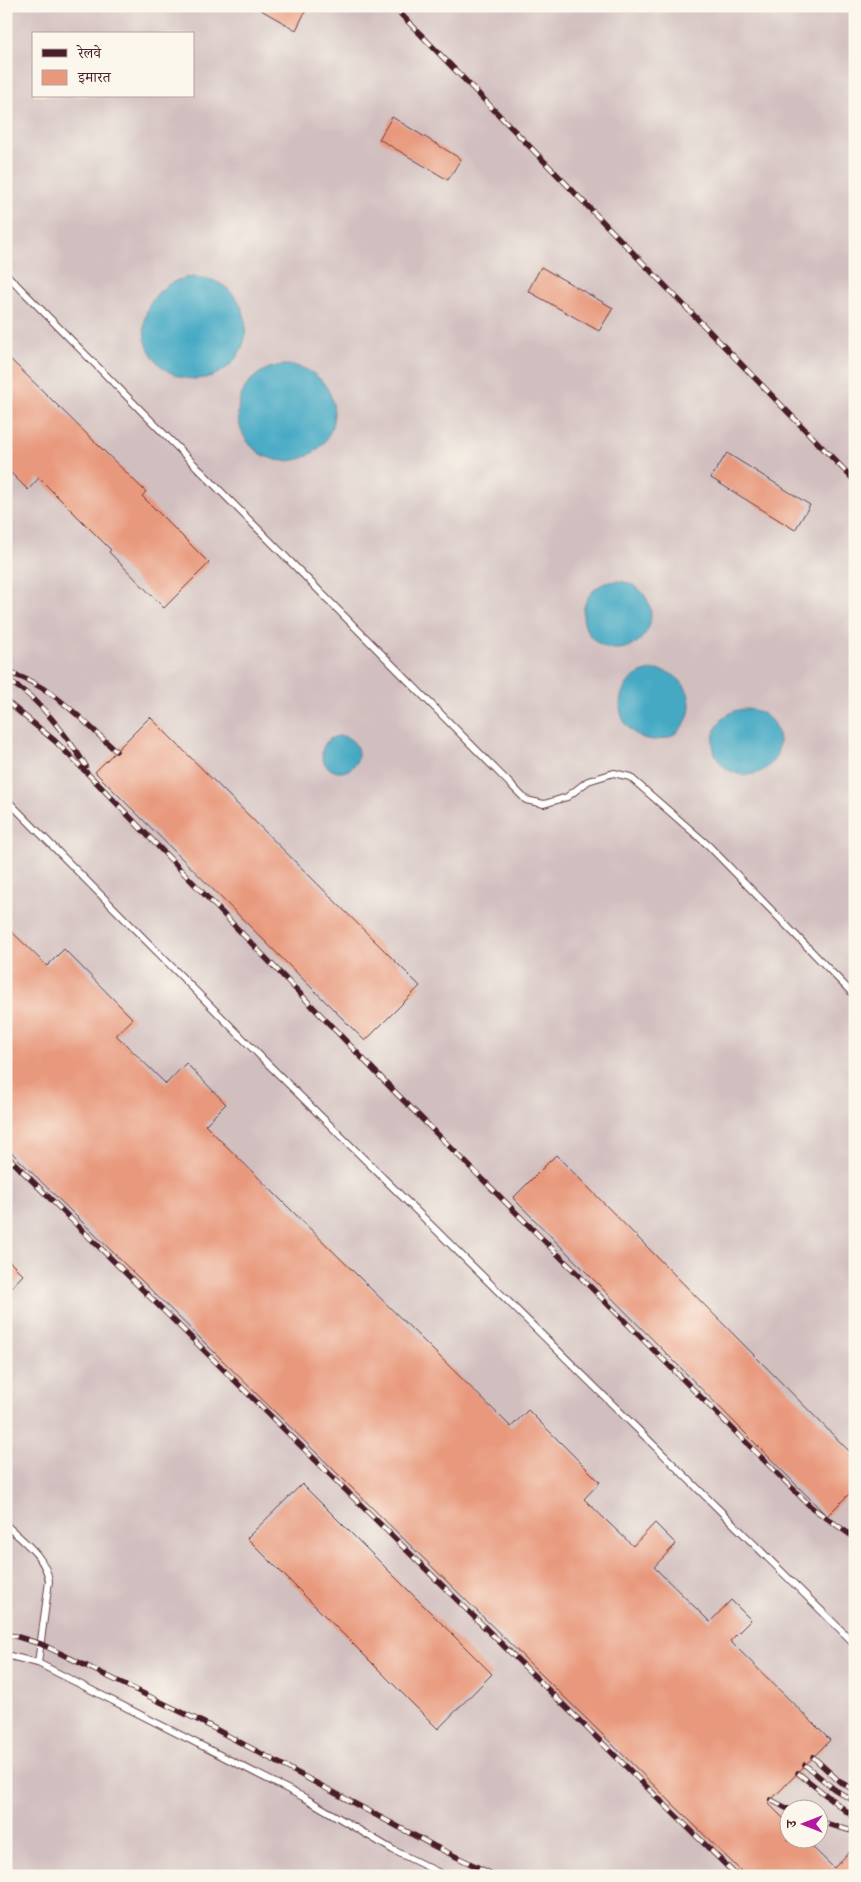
<svg xmlns="http://www.w3.org/2000/svg" width="861" height="1882" font-family="Alegreya,'Noto Serif Devanagari',serif">
  <style>
    .industrial { fill: #d1bfbf; fill-rule: evenodd }
    .water { fill: #44a9c4; stroke: #476478 }
    .building { fill: #e8997d }
    .lines { fill: none; stroke-linecap: round; stroke-linejoin: round }
    .service-casing { stroke: #633d44; stroke-width: 8 }
    .service { stroke: #fff; stroke-width: 6 }
    .rail-casing { stroke: #4a1f2b; stroke-width: 5.5 }
    .rail { stroke: #fbf7ec; stroke-width: 4; stroke-dasharray: 11; stroke-linecap: butt }
  </style>
  <rect width="100%" height="100%" fill="#fbf7ec"/>
  <filter id="ink" filterUnits="userSpaceOnUse"><feTurbulence type="fractalNoise" baseFrequency=".02" numOctaves="2"/><feDisplacementMap in="SourceGraphic" scale="10" xChannelSelector="R" yChannelSelector="G"/><feConvolveMatrix kernelMatrix="1 2 1 2 8 2 1 2 1" color-interpolation-filters="sRGB"/></filter>
  <filter id="wash" filterUnits="userSpaceOnUse"><feTurbulence type="fractalNoise" baseFrequency=".0096" numOctaves="4" result="noise"/><feDisplacementMap in="SourceGraphic" scale="20" xChannelSelector="R" yChannelSelector="G"/><feGaussianBlur stdDeviation="1.12" result="paint"/><feColorMatrix in="noise" values="0 0 0 0 0 0 0 0 0 0 0 0 0 0 0 0 0 1.4 0 .05"/><feComposite in="paint" operator="in"/></filter>
  <g filter="url(#wash)">
    <rect width="100%" height="100%" fill="#f3e9d1"/>
    <path class="industrial" d="M6,6H855V1876H6ZM34,34H194V96H34ZM788,1810H818V1840H788Z"/>
    <g class="water">
      <circle cx="195" cy="328" r="51"/>
      <circle cx="286" cy="413" r="48"/>
      <circle cx="617" cy="615" r="34"/>
      <circle cx="655" cy="705" r="35"/>
      <circle cx="746" cy="742" r="33"/>
      <circle cx="340" cy="754" r="18"/>
    </g>
    <g id="blocks">
      <g class="building">
        <polygon points="254,6 308,6 296,30"/>
        <polygon points="392,117 461,159 448,180 379,139"/>
        <polygon points="541,267 613,308 599,331 528,291"/>
        <polygon points="6,355 146,492 142,496 209,563 164,608 109,552 111,550 39,478 28,490 6,468"/>
        <polygon points="727,453 810,505 795,530 711,478"/>
        <polygon points="150,717 420,986 365,1041 95,772"/>
        <polygon points="6,926 47,966 64,949 133,1019 116,1035 166,1084 186,1063 226,1104 205,1125 511,1427 528,1410 600,1482 584,1499 633,1546 655,1523 676,1544 654,1567 710,1622 731,1600 751,1620 730,1641 830,1740 768,1803 788,1823 788,1840 805,1840 834,1868 855,1846 855,1876 746,1876 6,1147"/>
        <polygon points="556,1155 855,1457 855,1488 827,1516 513,1198"/>
        <polygon points="6,1258 23,1275 6,1293"/>
        <polygon points="302,1484 492,1674 438,1729 247,1538"/>
      </g>
    </g>
  </g>
  <g filter="url(#ink)">
    <use href="#blocks" fill-opacity="0" stroke="#633d44" stroke-width="1"/>
    <g class="lines">
      <defs>
        <g id="service">
          <polyline points="6,274 526,800 544,804 567,797 588,781 614,773 630,777 709,846 855,996"/>
          <polyline points="6,799 269,1065 855,1644"/>
          <path d="M6,1525C23,1541 46,1557 49,1581L38,1663"/>
          <polyline points="6,1655 38,1663 305,1798 393,1850 446,1876"/>
        </g>
      </defs>
      <use href="#service" class="service-casing"/>
      <use href="#service" class="service"/>
      <defs>
        <g id="rail">
          <polyline points="393,6 855,481"/>
          <path d="M6,672C51,684 83,721 116,751"/>
          <path d="M6,681C35,691 70,741 86,766"/>
          <polyline points="6,701 55,741 97,783 393,1090 811,1507 855,1538"/>
          <polyline points="6,1155 737,1876"/>
          <polyline points="6,1635 15,1636 41,1644 204,1723 434,1846 496,1876"/>
          <polyline points="813,1757 840,1782 855,1790"/>
          <polyline points="805,1765 834,1789 855,1802"/>
          <polyline points="798,1773 855,1818"/>
          <polyline points="771,1800 790,1810"/>
          <polyline points="818,1821 855,1832"/>
        </g>
      </defs>
      <use href="#rail" class="rail-casing"/>
      <use href="#rail" class="rail"/>
    </g>
  </g>
  <rect width="861" height="1882" fill="none" stroke="#fbf7ec" stroke-width="25"/>
  <rect x="32" y="32" width="162" height="65" fill="#fbf7ec" stroke="#b4a19f"/>
  <rect x="42" y="49" width="25" height="8" fill="#4a1f2b" stroke="#b4a19f"/>
  <text x="78" y="58" font-size="15" fill="#4a1f2b">रेलवे</text>
  <rect x="42" y="70" width="25" height="15" fill="#e8997d" stroke="#b4a19f"/>
  <text x="78" y="82" font-size="15" fill="#4a1f2b">इमारत</text>
  <g transform="translate(804 1824) rotate(270)"><circle r="24" fill="#fbf7ec" stroke="#b4a19f"/>
  <path d="M0-4L9 19L0 12L-9 19Z" fill="#b5179e"/>
  <text y="-8" font-size="14" font-weight="bold" text-anchor="middle" fill="#4a1f2b">उ</text>
  </g>
</svg>
